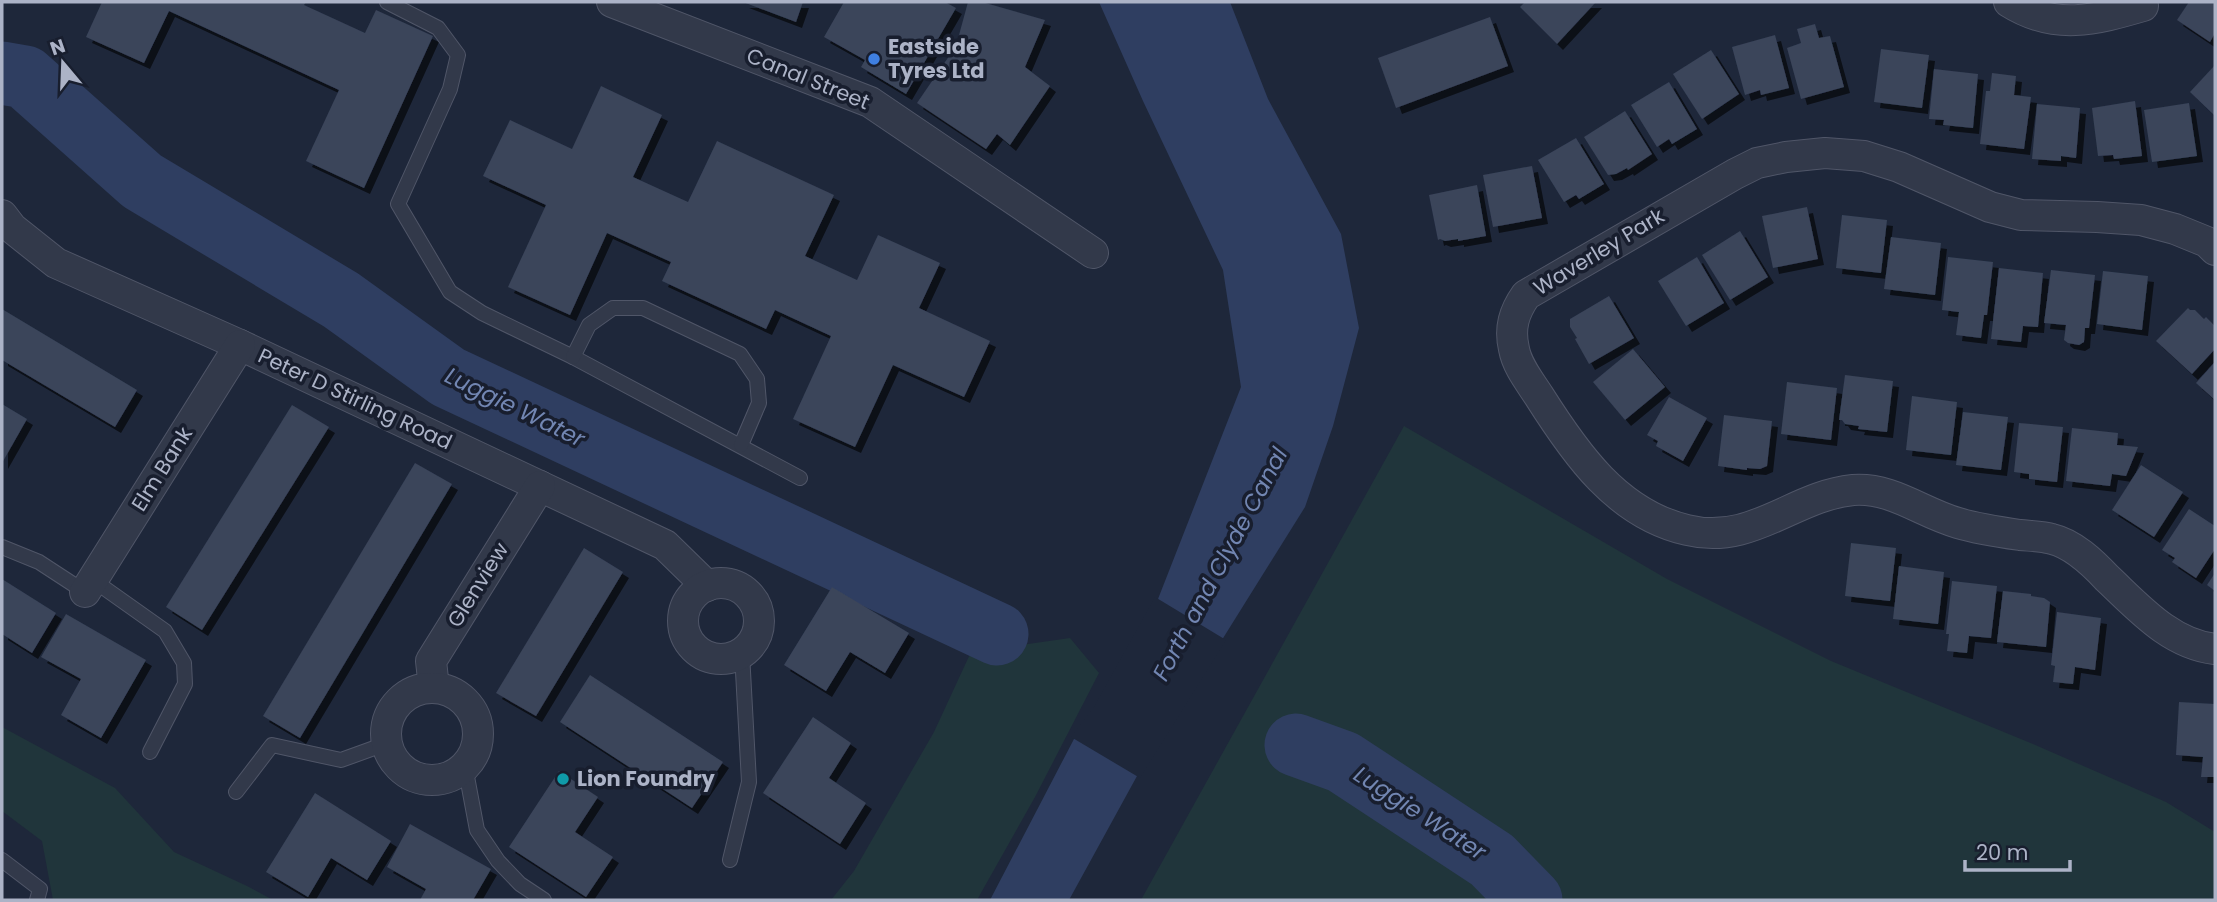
<svg xmlns="http://www.w3.org/2000/svg" width="2217" height="902" font-family="Poppins,sans-serif">
  <style>
    .green { fill: #20353b }
    .water { fill: #2f3e61 }
    .pier { fill: #1e273a }
    .lines { fill: none; stroke-linecap: round; stroke-linejoin: round }
    .river { stroke: #2f3e61; stroke-width: 63 }
    .building { fill: #3a445a; filter: url(#shadow) }
    .lane-casing { stroke: #505668; stroke-width: 16 }
    .street-casing { stroke: #505668; stroke-width: 32 }
    .lane { stroke: #32394a; stroke-width: 14 }
    .street { stroke: #32394a; stroke-width: 30 }
    .shop-dot { fill: #3f7fe0; stroke: #181e2e; stroke-width: 2.5 }
    .culture-dot { fill: #0f9aa8; stroke: #181e2e; stroke-width: 2.5 }
    .labels { text-anchor: middle; stroke-width: 7; stroke-linejoin: round; paint-order: stroke }
    .poi-label { font-size: 21px; font-weight: bold; fill: #acb3c7; stroke: #181e2e; text-anchor: start }
    .street-label { font-size: 21px; fill: #acb3c7; stroke: #181e2e }
    .water-label { font-size: 23px; font-style: italic; fill: #7286b2; stroke: #181e2e }
  </style>
  <defs>
    <filter id="shadow"><feDropShadow dx="6" dy="6" stdDeviation="0" flood-color="#0009"/></filter>
  </defs>
  <rect width="100%" height="100%" fill="#1e273a"/>
  <g class="green">
    <polygon points="1404,426 1667,579 1831,661 2033,744 2166,802 2215,832 2215,900 1141,900"/>
    <polygon points="1070,638 1099,673 1035,797 977,900 831,900 854,871 934,732 971,652"/>
    <polygon points="2,727 115,788 174,852 247,886 273,900 53,900 42,841 2,811"/>
  </g>
  <polygon class="water" points="1099,2 1230,2 1268,99 1341,234 1359,328 1333,426 1305,507 1137,776 1069,900 990,900 1074,739 1097,709 1158,599 1241,387 1223,270 1143,101"/>
  <polygon class="pier" points="1155,597 1226,640 1140,778 1071,737 1094,707"/>
  <g class="lines">
    <g class="river">
      <polyline points="2,73 25,77 142,181 341,300 448,377 997,634"/>
      <polyline points="1296,745 1343,762 1492,860 1531,900"/>
    </g>
  </g>
  <g class="building">
    <polygon points="102,2 306,2 304,5 365,33 376,10 433,36 364,188 306,161 339,90 169,11 144,63 86,37"/>
    <polygon points="743,2 803,2 796,22"/>
    <polygon points="844,2 945,2 956,8 906,94 861,67 865,60 824,37"/>
    <polygon points="968,2 982,2 1045,20 1025,67 1050,86 1010,145 997,134 986,149 917,103 956,46"/>
    <polygon points="1525,2 1596,2 1557,44 1520,7"/>
    <polygon points="2189,2 2215,2 2215,33 2210,42 2177,20"/>
    <polygon points="1490,17 1508,66 1396,108 1378,58"/>
    <polygon points="1815,24 1819,38 1830,36 1844,87 1801,99 1787,48 1801,43 1797,29"/>
    <polygon points="1775,35 1789,88 1761,95 1760,90 1745,95 1732,47"/>
    <polygon points="1881,49 1929,55 1922,108 1874,102"/>
    <polygon points="1711,50 1739,94 1702,119 1673,74"/>
    <polygon points="2215,65 2215,116 2190,92"/>
    <polygon points="1934,69 1978,74 1973,128 1943,125 1944,120 1929,119"/>
    <polygon points="1992,73 2016,76 2014,95 2031,97 2024,149 1980,144 1986,91 1990,91"/>
    <polygon points="1669,82 1697,129 1672,144 1669,139 1657,147 1631,105"/>
    <polygon points="601,86 662,115 633,177 688,202 717,141 834,195 805,256 857,280 878,235 940,263 919,308 990,341 964,397 893,365 855,447 793,419 831,336 775,310 766,329 662,281 671,262 607,233 570,315 508,287 546,205 483,176 510,120 572,149"/>
    <polygon points="2135,101 2142,156 2114,159 2113,155 2098,156 2092,108"/>
    <polygon points="2189,103 2197,156 2152,162 2144,110"/>
    <polygon points="2037,104 2080,108 2076,158 2061,156 2061,161 2032,159"/>
    <polygon points="1625,111 1652,154 1628,170 1627,168 1616,174 1608,175 1584,137"/>
    <polygon points="1576,138 1604,184 1579,199 1576,195 1564,202 1538,160"/>
    <polygon points="1532,166 1542,218 1493,227 1483,175"/>
    <polygon points="1477,185 1486,236 1458,241 1458,239 1445,241 1440,239 1438,240 1429,195"/>
    <polygon points="1807,207 1818,259 1773,268 1762,216"/>
    <polygon points="1842,215 1887,220 1881,273 1836,268"/>
    <polygon points="1740,231 1768,277 1730,300 1702,255"/>
    <polygon points="1891,237 1941,243 1935,295 1884,289"/>
    <polygon points="1697,257 1724,303 1686,326 1658,281"/>
    <polygon points="1948,257 1993,262 1987,315 1984,315 1981,338 1956,335 1959,312 1942,310"/>
    <polygon points="1999,268 2043,273 2038,327 2023,326 2021,342 1991,339"/>
    <polygon points="2051,270 2095,275 2089,328 2085,328 2084,342 2079,345 2068,343 2064,340 2066,325 2044,323"/>
    <polygon points="2103,271 2148,276 2142,330 2097,324"/>
    <polygon points="1609,296 1634,338 1589,364 1575,339 1577,338 1570,327 1570,319"/>
    <polygon points="2188,308 2190,310 2195,310 2204,319 2206,317 2215,326 2215,349 2192,374 2156,341"/>
    <polygon points="2,309 137,390 115,427 2,360"/>
    <polygon points="1633,349 1665,387 1625,420 1593,382"/>
    <polygon points="2215,362 2215,400 2196,383"/>
    <polygon points="1845,375 1893,381 1887,432 1858,429 1859,426 1845,424 1842,420 1839,420"/>
    <polygon points="1787,382 1837,388 1831,440 1781,434"/>
    <polygon points="1912,396 1957,402 1951,455 1906,450"/>
    <polygon points="1669,397 1707,418 1683,461 1656,446 1658,441 1647,435"/>
    <polygon points="2,404 27,419 2,463"/>
    <polygon points="292,405 329,427 202,630 166,607"/>
    <polygon points="1963,412 2008,417 2001,470 1956,465"/>
    <polygon points="1724,415 1772,421 1767,466 1760,469 1747,468 1747,470 1718,466"/>
    <polygon points="2019,423 2063,427 2057,482 2029,479 2029,474 2014,472"/>
    <polygon points="2072,428 2118,433 2117,445 2138,447 2126,476 2112,474 2110,486 2066,481"/>
    <polygon points="415,463 452,484 300,738 263,716"/>
    <polygon points="2141,465 2183,492 2154,537 2112,510"/>
    <polygon points="2189,509 2215,526 2215,549 2196,578 2172,562 2175,558 2162,550"/>
    <polygon points="1851,543 1896,548 1890,601 1845,596"/>
    <polygon points="584,548 623,572 536,716 496,693"/>
    <polygon points="1899,566 1944,572 1938,624 1893,619"/>
    <polygon points="2215,573 2215,591 2207,585"/>
    <polygon points="2,579 56,613 32,653 2,634"/>
    <polygon points="1952,581 1997,586 1991,638 1969,636 1967,653 1947,651 1949,634 1946,634"/>
    <polygon points="832,587 909,633 885,673 850,652 826,691 784,665"/>
    <polygon points="2003,591 2031,594 2031,596 2044,598 2050,602 2046,647 1997,642"/>
    <polygon points="2057,612 2101,618 2095,670 2075,667 2073,684 2053,682 2055,666 2051,665"/>
    <polygon points="66,614 146,660 101,738 61,715 81,679 41,657"/>
    <polygon points="590,675 723,762 692,808 560,722"/>
    <polygon points="2179,702 2215,704 2215,777 2201,777 2203,757 2176,755"/>
    <polygon points="813,717 851,743 829,778 866,803 840,844 763,793"/>
    <polygon points="559,771 598,797 575,832 613,857 586,897 509,847"/>
    <polygon points="315,793 391,841 367,880 331,858 308,897 266,872"/>
    <polygon points="410,824 491,869 473,900 420,900 426,889 387,867"/>
  </g>
  <g class="lines">
    <defs>
      <g id="lane">
        <polyline points="387,2 438,28 458,55 450,89 398,204 450,292 482,313 573,357 800,478"/>
        <polyline points="573,357 589,325 613,308 643,308 740,354 757,379 759,403 741,445"/>
        <polyline points="2,547 39,562 85,592"/>
        <polyline points="93,580 165,631 184,663 185,684 150,752"/>
        <polyline points="465,766 477,830 498,861 520,884 544,900"/>
        <polyline points="236,792 272,745 341,760 388,743"/>
        <polyline points="2,860 40,889 37,900"/>
        <polyline points="730,860 749,782 742,653"/>
      </g>
      <g id="street">
        <polyline points="612,2 870,102 1093,253"/>
        <path d="M2009,2C2055,31 2095,20 2143,6"/>
        <polyline points="2,215 12,228 56,263 240,345 665,545 707,586"/>
        <path d="M2215,250L2207,242L2175,229L2141,220L2097,217L2021,215L1990,207L1899,167L1864,156L1825,153L1786,157L1757,163L1735,174L1526,295C1514,312 1509,328 1514,349C1517,366 1530,382 1539,396C1575,453 1617,514 1687,530C1752,546 1793,496 1853,490C1892,487 1922,513 1958,523C1978,529 1999,532 2020,535C2030,536 2042,536 2052,539C2073,544 2092,562 2107,578C2138,607 2170,644 2215,649"/>
        <circle cx="721" cy="621" r="38"/>
        <polyline points="85,592 240,345"/>
        <polyline points="434,688 431,661 540,486"/>
        <circle cx="432" cy="734" r="46"/>
      </g>
    </defs>
    <use href="#lane" class="lane-casing"/>
    <use href="#street" class="street-casing"/>
    <use href="#lane" class="lane"/>
    <use href="#street" class="street"/>
  </g>
  <circle class="shop-dot" cx="874" cy="59" r="7"/>
  <circle class="culture-dot" cx="563" cy="779" r="7"/>
  <g class="labels">
    <g class="poi-label">
      <text x="888" y="54">Eastside<tspan x="888" dy="24">Tyres Ltd</tspan></text>
      <text x="577" y="786">Lion Foundry</text>
    </g>
    <g class="street-label">
      <text transform="translate(808 79) rotate(22)" y="7">Canal Street</text>
      <text transform="translate(1599 252) rotate(-31)" y="7">Waverley Park</text>
      <text transform="translate(355 399) rotate(25)" y="7">Peter D Stirling Road</text>
      <text transform="translate(162 469) rotate(-58)" y="7">Elm Bank</text>
      <text transform="translate(478 585) rotate(-58)" y="7">Glenview</text>
    </g>
    <g class="water-label">
      <text transform="translate(515 407) rotate(26)" y="8">Luggie Water</text>
      <text transform="translate(1220 564) rotate(-62)" y="8">Forth and Clyde Canal</text>
      <text transform="translate(1420 813) rotate(33)" y="8">Luggie Water</text>
    </g>
  </g>
  <rect width="2217" height="902" fill="none" stroke="#acb3c7" stroke-width="7"/>
  <g transform="translate(63 63) rotate(341)" stroke="#181e2e" stroke-width="5" paint-order="stroke">
  <path d="M0-5L12 26L0 18L-12 26Z" fill="#acb3c7"/>
  <text y="-10" font-size="19" font-weight="bold" text-anchor="middle" fill="#acb3c7">N</text>
  </g>
  <path d="M1965 860v10h105v-10" fill="none" stroke="#acb3c7" stroke-width="3.5"/>
  <text x="1976" y="860" font-size="21" fill="#acb3c7" stroke="#181e2e" stroke-width="5" paint-order="stroke">20 m</text>
</svg>
